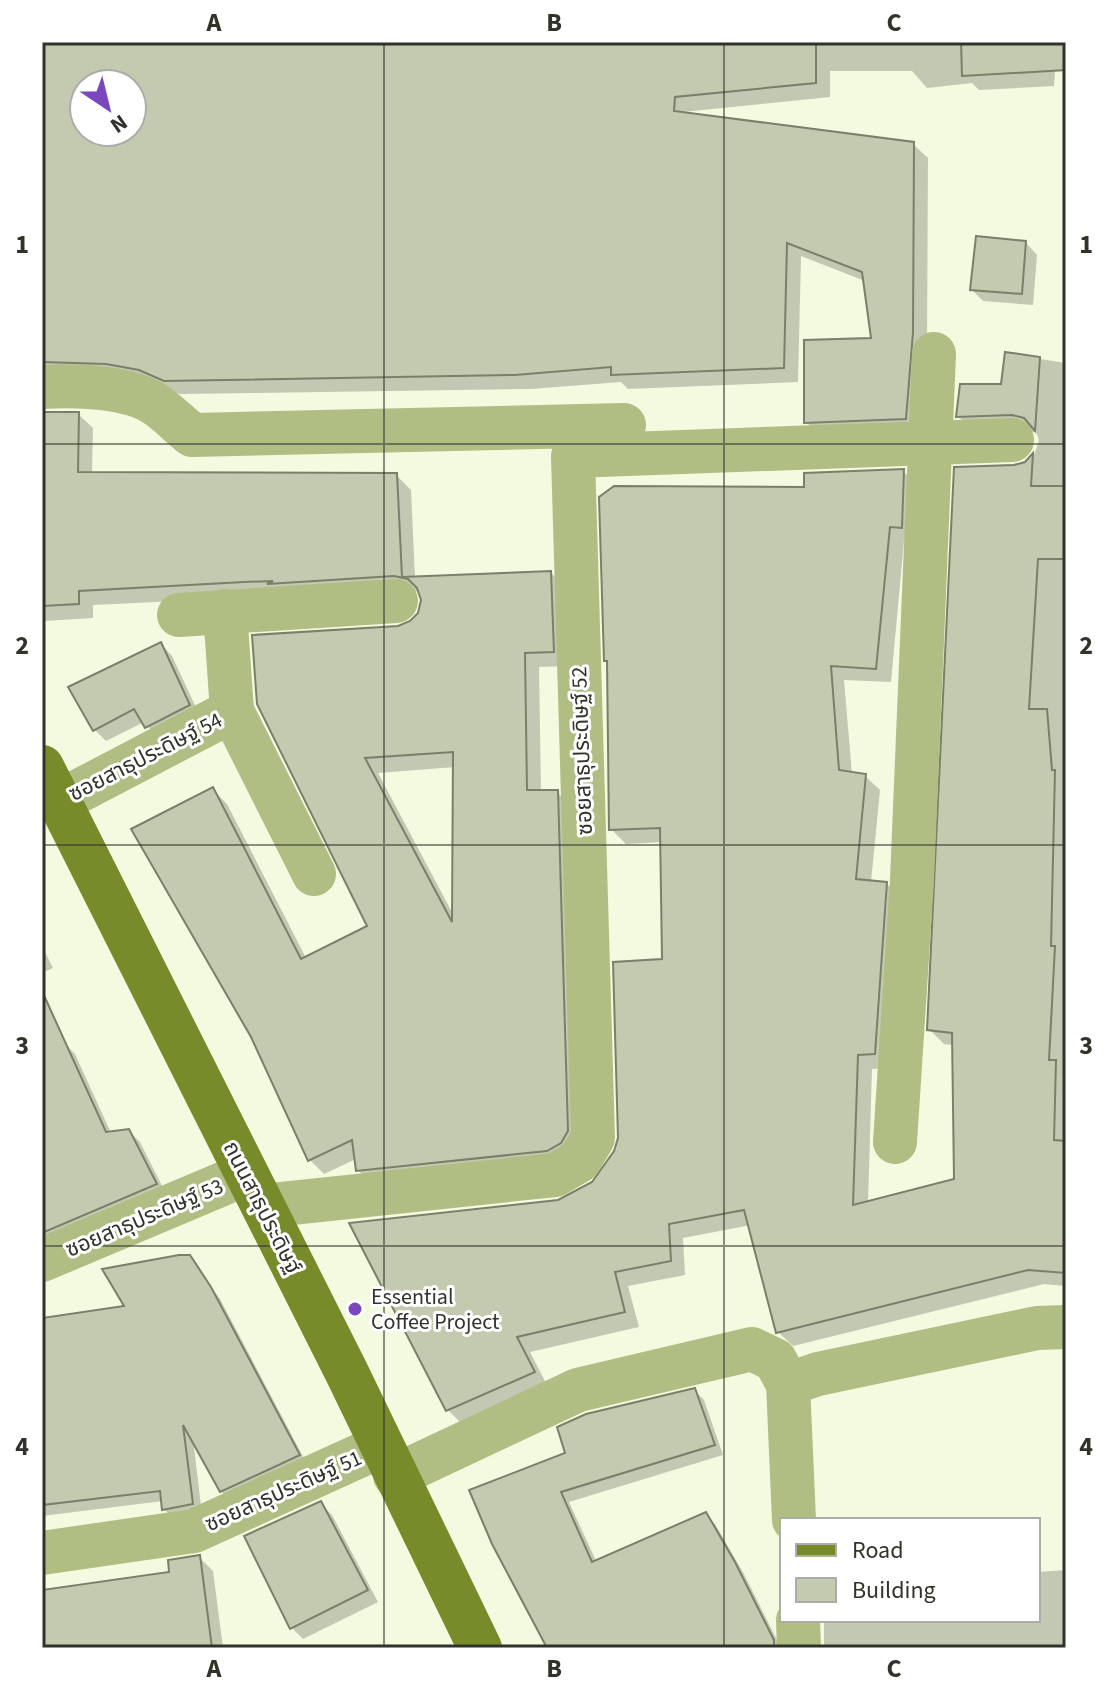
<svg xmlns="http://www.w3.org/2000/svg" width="1108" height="1690" font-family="'Source Sans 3','Noto Sans Thai',sans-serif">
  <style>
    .shadow { fill: #0003; fill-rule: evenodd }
    .building { fill: #c3cab0; stroke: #798068; stroke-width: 2; fill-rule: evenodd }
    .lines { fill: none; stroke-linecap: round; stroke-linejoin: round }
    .minor { stroke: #b0be83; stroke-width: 44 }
    .major { stroke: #788b2a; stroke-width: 44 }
    .grid { fill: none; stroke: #303329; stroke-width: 2; stroke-opacity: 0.55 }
    .poi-dot { fill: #7a47bf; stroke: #fff; stroke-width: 3 }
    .labels { text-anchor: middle; stroke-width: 6; stroke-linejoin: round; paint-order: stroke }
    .street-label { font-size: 22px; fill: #303329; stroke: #fff }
    .poi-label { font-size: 22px; fill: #303329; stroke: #fff; text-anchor: start }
    .neatline { fill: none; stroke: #303329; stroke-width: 3 }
    .grid-label { font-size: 26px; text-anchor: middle; font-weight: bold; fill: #303329 }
  </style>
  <rect width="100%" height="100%" fill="#f3fadf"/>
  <g class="shadow">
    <polygon points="42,42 1057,42 1054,86 979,90 972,83 927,88 912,71 830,71 830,97 683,112 913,144 928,158 927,348 920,433 821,436 806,422 874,340 865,281 801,256 798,382 628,389 621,382 531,389 180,394 138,380 42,382 42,124 84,122 84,132 132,132 132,84 42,80"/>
    <polygon points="1026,243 1037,255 1033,305 983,301 972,290"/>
    <polygon points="1007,354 1066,363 1063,1070 1066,1073 1066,1286 1044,1284 793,1346 778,1332 751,1225 683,1238 685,1275 628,1286 639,1327 530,1352 548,1387 462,1424 448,1410 559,1202 594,1184 617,1151 664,961 662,842 626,844 611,829 609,664 606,661 806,489 903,471 918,486 904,541 891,682 844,680 852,774 865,776 880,790 871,882 886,883 901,898 889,1068 872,1069 868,1203 956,1181 954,1045 944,1044 929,1029 956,469 1025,463 1035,453 1039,440 1036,432 973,431 958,416 1003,385"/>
    <path d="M42,411L78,414L93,428L92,474L396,475L411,490L415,578L551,573L565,587L568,666L539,667L541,792H557L572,807L575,1157L373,1185L358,1170L356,1159L324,1174L310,1160L213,790L227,804L306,958L369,926L259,704L412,623L421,612L423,598L420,592L410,590L93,605V618L44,621ZM455,767L454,916L378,773Z"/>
    <polygon points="161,644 172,656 200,716 158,738 144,722 106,741 94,729"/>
    <polygon points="42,946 53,968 42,973"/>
    <polygon points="64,1043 75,1054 111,1133 128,1131 140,1142 167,1196 42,1249 42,1051"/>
    <polygon points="189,1257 220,1299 308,1466 231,1501 221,1491 193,1439 202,1514 174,1519 164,1509 163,1501 42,1516 42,1320 127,1308"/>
    <polygon points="694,1390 704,1400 723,1455 569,1502 597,1563 705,1514 715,1524 744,1574 781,1648 550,1648 528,1610 568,1454"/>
    <polygon points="320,1503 332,1515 378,1602 303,1639 292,1628"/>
    <polygon points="199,1557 213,1571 223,1648 42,1648 42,1590 171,1573"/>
    <polygon points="1066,1570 1066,1648 824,1648 824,1620 1038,1620 1038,1572"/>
  </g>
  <g class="building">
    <path d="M42,42H816V83L675,97L674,111L914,142L913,332L906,419L804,423V340L871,338L862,272L787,243L784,368L611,375V367L515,375L164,381L139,370L106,364L42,362ZM84,84H132V132H84Z"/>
    <polygon points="961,42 1066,42 1066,70 962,76"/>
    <polygon points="976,236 1026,241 1022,294 970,290"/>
    <polygon points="1005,352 1040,357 1035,431 1024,418 1012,415 956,417 960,384 1001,384"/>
    <path d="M42,412H79L78,472L397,473L402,577L551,571L554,652L525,653L527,790H558L568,1131L561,1143L547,1151L356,1171L352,1140L308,1161L251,1037L131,829L213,787L301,959L367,926L257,704L252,635L398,626L410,621L418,613L421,600L417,588L408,579L394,576L267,584L273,581L244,582L79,591V604L42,606ZM453,752L452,922L365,758Z"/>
    <polygon points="1033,453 1031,486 1066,486 1066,559 1038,559 1029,709 1047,709 1052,770 1055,770 1051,946 1055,946 1049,1060 1056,1060 1054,1140 1066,1141 1066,1273 1028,1270 776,1333 744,1210 669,1224 671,1261 615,1272 625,1312 517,1337 535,1372 446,1411 349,1223 558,1200 592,1182 614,1151 618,1138 613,962 662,959 660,828 609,830 607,661 604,661 599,497 614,486 804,487 804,473 904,469 902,528 890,527 876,669 831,666 839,770 866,774 856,879 887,882 875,1054 858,1055 853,1205 954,1179 952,1033 927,1030 954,467 1014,465 1025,462"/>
    <polygon points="161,642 190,705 145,728 134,709 93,731 68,687"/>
    <polygon points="42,991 106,1132 129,1129 157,1184 42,1233"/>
    <polygon points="179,1255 190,1255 211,1287 300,1455 220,1492 183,1425 193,1504 162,1510 160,1491 42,1505 42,1318 124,1306 102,1269"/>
    <polygon points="695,1388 715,1445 561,1492 592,1562 706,1512 735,1562 774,1640 774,1648 547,1648 492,1544 469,1490 565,1453 557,1427 586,1414"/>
    <polygon points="321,1501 368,1590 290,1629 244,1536"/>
    <polygon points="200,1555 212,1648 42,1648 42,1590 169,1572 168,1560"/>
  </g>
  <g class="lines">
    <g class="minor">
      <path d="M42,387C76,385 130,386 158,406C170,415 181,426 192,435L624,425"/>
      <polyline points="225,611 232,711 314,874"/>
      <polyline points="179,615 396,601"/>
      <polyline points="58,802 232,711"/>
      <polyline points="895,1142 912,880 934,354"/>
      <polyline points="263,1206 555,1175 579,1161 593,1138 573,456 1012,440"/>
      <polyline points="42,1260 246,1174"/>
      <polyline points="788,1384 818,1374 1037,1328 1066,1327"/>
      <polyline points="395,1476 578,1390 752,1349 775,1360 788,1384 794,1520"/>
      <polyline points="42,1553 194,1531 381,1446"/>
      <polyline points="798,1620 799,1648"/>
    </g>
    <polyline class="major" points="42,767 347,1373 480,1648"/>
  </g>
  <path class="grid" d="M384,42V1648M724,42V1648M42,444H1066M42,845H1066M42,1246H1066"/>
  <circle class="poi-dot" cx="355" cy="1309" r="8"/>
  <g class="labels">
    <g class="street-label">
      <text transform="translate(581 751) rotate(-92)" y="8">ซอยสาธุประดิษฐ์ 52</text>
      <text transform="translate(145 756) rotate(-27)" y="8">ซอยสาธุประดิษฐ์ 54</text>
      <text transform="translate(263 1207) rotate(63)" y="8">ถนนสาธุประดิษฐ์</text>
      <text transform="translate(144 1217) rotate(-23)" y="8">ซอยสาธุประดิษฐ์ 53</text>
      <text transform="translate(283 1490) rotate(-24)" y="8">ซอยสาธุประดิษฐ์ 51</text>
    </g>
    <g class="poi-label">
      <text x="371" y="1304">Essential<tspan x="371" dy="25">Coffee Project</tspan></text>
    </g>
  </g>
  <rect width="1108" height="1690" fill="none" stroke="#ffffff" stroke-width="88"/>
  <rect x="780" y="1518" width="260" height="104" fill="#ffffff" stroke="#acada9" stroke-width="2"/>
  <rect x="796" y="1544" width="40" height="12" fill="#788b2a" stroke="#acada9" stroke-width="2"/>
  <text x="852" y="1558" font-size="24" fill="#303329">Road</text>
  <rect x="796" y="1578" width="40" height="24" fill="#c3cab0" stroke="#acada9" stroke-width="2"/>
  <text x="852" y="1598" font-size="24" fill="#303329">Building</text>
  <g transform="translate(108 108) rotate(145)"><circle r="38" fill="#ffffff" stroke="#acada9" stroke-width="2"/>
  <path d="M0-6L14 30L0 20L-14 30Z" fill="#7a47bf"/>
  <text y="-12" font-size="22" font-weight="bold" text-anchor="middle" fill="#303329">N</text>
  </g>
  <rect x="44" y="44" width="1020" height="1602" class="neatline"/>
  <g class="grid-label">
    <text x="214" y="31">A</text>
    <text x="554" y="31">B</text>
    <text x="894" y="31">C</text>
    <text x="22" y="253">1</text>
    <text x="1086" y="253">1</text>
    <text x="22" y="654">2</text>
    <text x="1086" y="654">2</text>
    <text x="22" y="1054">3</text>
    <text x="1086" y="1054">3</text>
    <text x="22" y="1455">4</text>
    <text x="1086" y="1455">4</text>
    <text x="214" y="1677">A</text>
    <text x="554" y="1677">B</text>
    <text x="894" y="1677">C</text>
  </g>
</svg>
